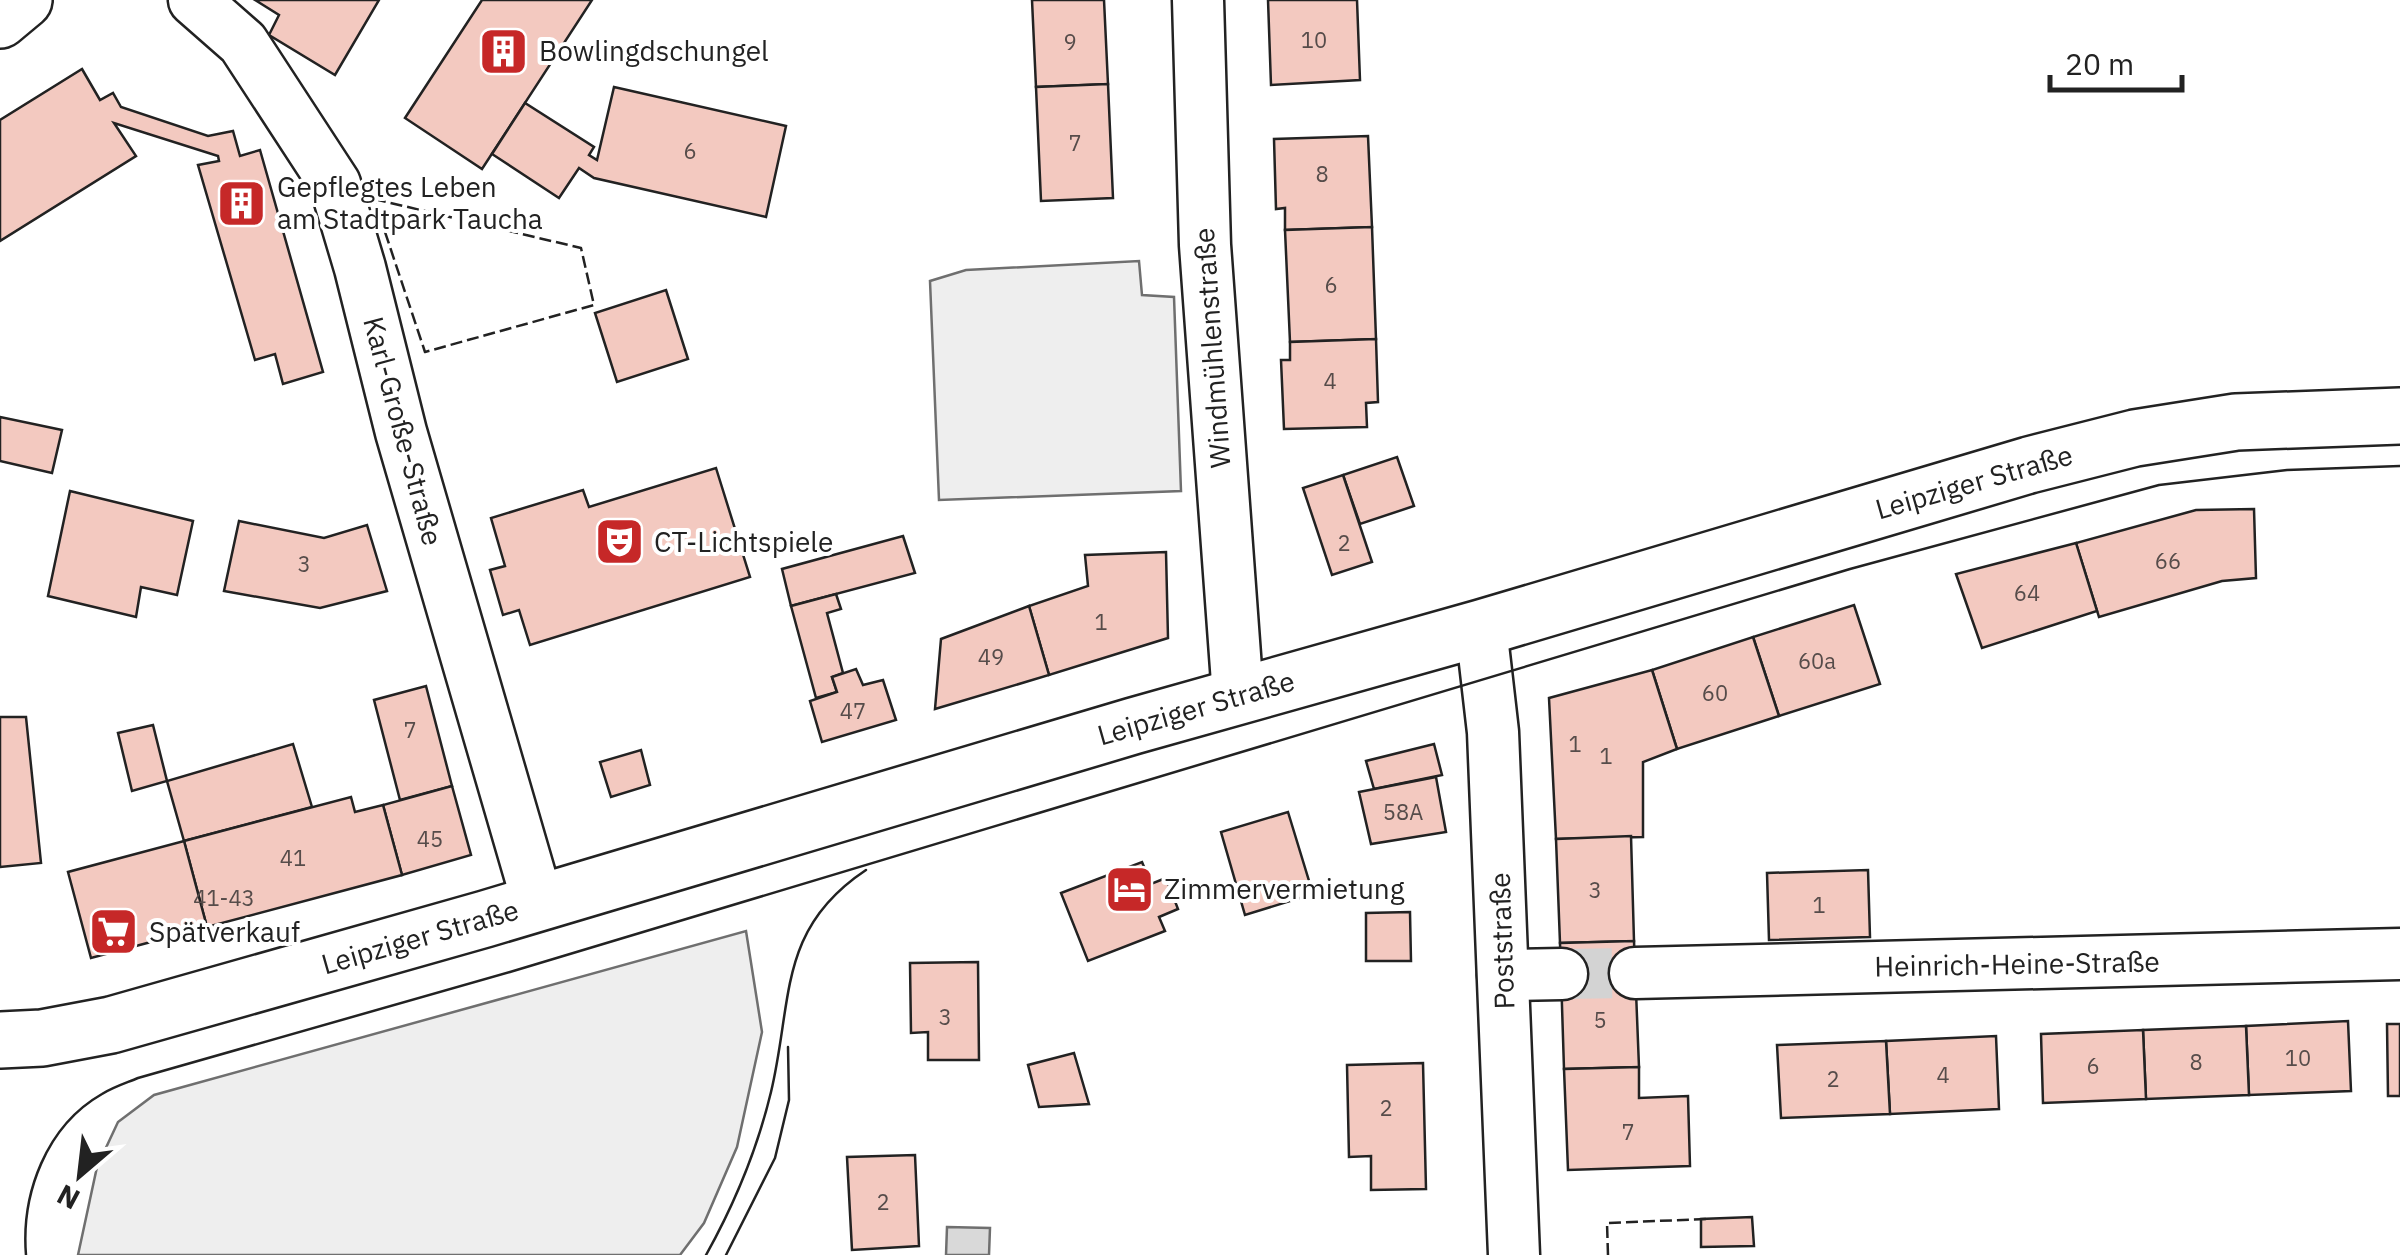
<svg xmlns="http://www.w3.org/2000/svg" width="2400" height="1255" font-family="'IBM Plex Sans',sans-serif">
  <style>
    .green { fill: #eee; stroke: #6f6f6f; stroke-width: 2.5 }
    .water { fill: #d9d9d9; stroke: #6f6f6f; stroke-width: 2.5 }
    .building { fill: #f3c9c0; stroke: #222; stroke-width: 2.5 }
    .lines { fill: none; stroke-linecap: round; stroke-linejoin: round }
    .minor-tunnel { stroke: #d3d3d3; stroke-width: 50; stroke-dasharray: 50 25; stroke-linecap: butt }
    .minor-casing { stroke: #222; stroke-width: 55 }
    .major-casing { stroke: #222; stroke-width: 60 }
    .minor { stroke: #fff; stroke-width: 50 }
    .major { stroke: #fff; stroke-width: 55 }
    .tram { stroke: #222; stroke-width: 2.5 }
    .fence { stroke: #222; stroke-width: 2.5; stroke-dasharray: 12 5; stroke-linecap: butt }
    .labels { text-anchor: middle; stroke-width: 8; stroke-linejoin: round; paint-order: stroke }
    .number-label { font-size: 22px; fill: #564c4a }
    .poi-label { font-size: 28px; fill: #222; stroke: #fff; text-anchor: start }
    .street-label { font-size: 28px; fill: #222; stroke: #fff }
  </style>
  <rect width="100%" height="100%" fill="#fff"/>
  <g class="green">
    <polygon points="1139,261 1142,295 1174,297 1181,491 939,500 930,281 966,270"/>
    <polygon points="746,931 762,1032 737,1147 704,1223 680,1255 78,1255 97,1167 118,1122 154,1095"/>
  </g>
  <polygon class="water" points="947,1227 990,1228 989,1255 946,1255"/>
  <g class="building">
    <polygon points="255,0 379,0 335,75 269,35 279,15"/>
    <polygon points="482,0 592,0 482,169 405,118"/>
    <polygon points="1032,0 1104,0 1108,84 1036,87"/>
    <polygon points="1268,0 1357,0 1360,80 1271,85"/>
    <polygon points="82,69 100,100 113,93 121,107 208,136 233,131 240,156 260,150 323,372 283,384 275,354 255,360 198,165 219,161 218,156 114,123 136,156 0,241 0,120"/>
    <polygon points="1108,84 1113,198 1041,201 1036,87"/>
    <polygon points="614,87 786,126 766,217 594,178 579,168 559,198 492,154 525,103 594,147 589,155 597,160"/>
    <polygon points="1368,136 1372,227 1285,230 1285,208 1276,209 1274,139"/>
    <polygon points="1372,227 1376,339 1290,342 1285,230"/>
    <polygon points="666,290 688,359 617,382 595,313"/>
    <polygon points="1376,339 1378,402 1366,403 1367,427 1284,429 1281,360 1290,360 1290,342"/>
    <polygon points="0,417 62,430 52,473 0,461"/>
    <polygon points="1397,457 1414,506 1360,524 1343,475"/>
    <polygon points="716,468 750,577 530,645 519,610 503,615 490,570 505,566 491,518 583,490 589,507"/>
    <polygon points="1343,475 1372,562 1332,575 1303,488"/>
    <polygon points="70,491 193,521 177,595 141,587 136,617 48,596"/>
    <polygon points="2254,509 2256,578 2222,581 2099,617 2076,543 2196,510"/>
    <polygon points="239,521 324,538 367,525 387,591 320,608 224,591"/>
    <polygon points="903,536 915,573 791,606 782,569"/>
    <polygon points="2076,543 2097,611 1982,648 1956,574"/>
    <polygon points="1166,552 1168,638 1049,675 1029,606 1088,586 1085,555"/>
    <polygon points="836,594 841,609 827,613 843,673 832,677 837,692 816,698 791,606"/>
    <polygon points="1854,605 1880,684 1779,716 1753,637"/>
    <polygon points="1029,606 1049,675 935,709 941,639"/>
    <polygon points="1753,637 1779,716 1677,749 1652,670"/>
    <polygon points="856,669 863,685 883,680 896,720 822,742 810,701 837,692 832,677"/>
    <polygon points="1652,670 1677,749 1643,762 1643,837 1556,839 1549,698"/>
    <polygon points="426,686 452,786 400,800 374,700"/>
    <polygon points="0,717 26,717 41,863 0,867"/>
    <polygon points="153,725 167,781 132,791 118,733"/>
    <polygon points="293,744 312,807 184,841 167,781"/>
    <polygon points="1434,744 1442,775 1374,789 1366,761"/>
    <polygon points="641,750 650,785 611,797 600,762"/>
    <polygon points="1436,777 1446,832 1371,844 1359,792"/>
    <polygon points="452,786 471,855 402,875 383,805"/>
    <polygon points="351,797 355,812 383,805 402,875 207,927 184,841"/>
    <polygon points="1288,812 1313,894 1245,915 1221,832"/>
    <polygon points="1631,836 1634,941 1560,943 1556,839"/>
    <polygon points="184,841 207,927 91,958 68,872"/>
    <polygon points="1142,862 1151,884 1166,878 1178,909 1159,917 1165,931 1088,961 1061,893"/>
    <polygon points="1868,870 1870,937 1769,940 1767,873"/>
    <polygon points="1410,912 1411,961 1366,961 1366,913"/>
    <polygon points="1634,941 1639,1067 1564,1069 1560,943"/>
    <polygon points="978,962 979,1060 928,1060 928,1032 911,1033 910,963"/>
    <polygon points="2348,1021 2351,1091 2249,1095 2246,1026"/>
    <polygon points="2387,1024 2400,1024 2400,1096 2388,1096"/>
    <polygon points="2246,1026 2249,1095 2146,1099 2143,1030"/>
    <polygon points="2143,1030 2146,1099 2043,1103 2041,1034"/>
    <polygon points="1996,1036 1999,1109 1890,1114 1886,1041"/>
    <polygon points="1886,1041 1890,1114 1781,1118 1777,1045"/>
    <polygon points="1074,1053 1089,1104 1039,1107 1028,1065"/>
    <polygon points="1423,1063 1426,1189 1371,1190 1371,1156 1349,1157 1347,1065"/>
    <polygon points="1639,1067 1639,1098 1688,1096 1690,1166 1568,1170 1564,1069"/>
    <polygon points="915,1155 919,1246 852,1250 847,1157"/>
    <polygon points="1752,1217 1754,1246 1701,1247 1701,1219"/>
  </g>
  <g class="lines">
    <polyline class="minor-tunnel" points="1562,974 1635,973"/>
    <defs>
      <g id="minor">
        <polyline points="194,0 243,43 335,184 360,268 401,432 538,903"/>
        <polyline points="1198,0 1205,245 1238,696"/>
        <polyline points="1481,628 1493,732 1514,1255"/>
        <polyline points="1635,973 2400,954"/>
        <polyline points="1503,975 1562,974"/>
      </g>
      <g id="major">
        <polyline points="0,20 24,0"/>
        <polyline points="0,1040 42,1038 111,1025 485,919 1133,726 1481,628 2029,465 2135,438 2236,422 2400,416"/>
      </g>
    </defs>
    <use href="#minor" class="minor-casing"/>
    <use href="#major" class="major-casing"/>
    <use href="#minor" class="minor"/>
    <use href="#major" class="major"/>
    <g class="tram">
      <path d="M26,1255C21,1194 46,1126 102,1094C113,1087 126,1083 138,1078L510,972L1850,569L2159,485L2287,470L2400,466"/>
      <path d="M706,1255C735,1203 757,1150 771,1092C793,1000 777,929 866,870"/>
      <polyline points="726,1255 775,1158 789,1100 788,1047"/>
    </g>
    <g class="fence">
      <polygon points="374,199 581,248 594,305 425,352"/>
      <polyline points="1608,1255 1607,1223 1706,1219"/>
    </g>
  </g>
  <defs>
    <symbol id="building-square" viewBox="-11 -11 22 22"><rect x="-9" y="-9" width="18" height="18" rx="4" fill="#c62828" stroke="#fff"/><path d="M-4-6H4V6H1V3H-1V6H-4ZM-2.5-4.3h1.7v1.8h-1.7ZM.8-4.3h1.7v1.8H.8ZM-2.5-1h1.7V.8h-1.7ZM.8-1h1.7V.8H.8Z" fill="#fff"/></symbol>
    <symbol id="theatre-square" viewBox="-11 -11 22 22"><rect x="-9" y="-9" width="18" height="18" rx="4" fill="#c62828" stroke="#fff"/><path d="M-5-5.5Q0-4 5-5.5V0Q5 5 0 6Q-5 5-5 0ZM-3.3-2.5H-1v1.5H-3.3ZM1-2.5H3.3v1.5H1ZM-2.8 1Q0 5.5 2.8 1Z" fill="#fff"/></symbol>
    <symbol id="hotel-square" viewBox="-11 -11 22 22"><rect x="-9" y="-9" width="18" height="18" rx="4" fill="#c62828" stroke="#fff"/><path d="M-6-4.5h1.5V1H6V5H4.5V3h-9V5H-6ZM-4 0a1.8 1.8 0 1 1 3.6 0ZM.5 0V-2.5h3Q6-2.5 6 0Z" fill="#fff"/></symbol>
    <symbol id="supermarket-square" viewBox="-11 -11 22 22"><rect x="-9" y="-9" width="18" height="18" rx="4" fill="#c62828" stroke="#fff"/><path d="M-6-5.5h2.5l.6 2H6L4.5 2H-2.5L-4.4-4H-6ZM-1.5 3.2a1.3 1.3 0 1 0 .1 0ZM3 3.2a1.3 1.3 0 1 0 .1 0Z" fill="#fff"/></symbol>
  </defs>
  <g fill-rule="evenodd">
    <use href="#building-square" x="476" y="24" width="55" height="55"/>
    <use href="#building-square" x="214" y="176" width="55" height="55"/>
    <use href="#theatre-square" x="592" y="514" width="55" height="55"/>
    <use href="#hotel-square" x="1102" y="862" width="55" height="55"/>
    <use href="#supermarket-square" x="86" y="904" width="55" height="55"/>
  </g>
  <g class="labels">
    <g class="number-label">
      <text x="1314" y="48">10</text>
      <text x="1070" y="50">9</text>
      <text x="1075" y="151">7</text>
      <text x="690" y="159">6</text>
      <text x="1322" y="182">8</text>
      <text x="1331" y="293">6</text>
      <text x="1330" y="389">4</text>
      <text x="1344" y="551">2</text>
      <text x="2168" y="569">66</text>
      <text x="304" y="572">3</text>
      <text x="2027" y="601">64</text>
      <text x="1101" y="630">1</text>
      <text x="991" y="665">49</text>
      <text x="1817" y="669">60a</text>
      <text x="1715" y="701">60</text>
      <text x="853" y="719">47</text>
      <text x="410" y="738">7</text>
      <text x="1575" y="752">1</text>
      <text x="1606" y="764">1</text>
      <text x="1403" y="820">58A</text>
      <text x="430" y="847">45</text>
      <text x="293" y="866">41</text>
      <text x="1595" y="898">3</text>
      <text x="224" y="906">41-43</text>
      <text x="1819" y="913">1</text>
      <text x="945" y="1025">3</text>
      <text x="1600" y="1028">5</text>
      <text x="2298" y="1066">10</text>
      <text x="2196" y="1070">8</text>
      <text x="2093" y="1074">6</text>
      <text x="1943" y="1083">4</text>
      <text x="1833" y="1087">2</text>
      <text x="1386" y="1116">2</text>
      <text x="1628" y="1140">7</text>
      <text x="883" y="1210">2</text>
    </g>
    <g class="poi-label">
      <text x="539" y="61">Bowlingdschungel</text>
      <text x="277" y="197">Gepflegtes Leben<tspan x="277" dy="32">am Stadtpark Taucha</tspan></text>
      <text x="654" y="552">CT-Lichtspiele</text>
      <text x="1164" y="899">Zimmervermietung</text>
      <text x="149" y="942">Spätverkauf</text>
    </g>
    <g class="street-label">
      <text transform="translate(1212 348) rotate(-94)" y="10">Windmühlenstraße</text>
      <text transform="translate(403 431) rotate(75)" y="10">Karl-Große-Straße</text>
      <text transform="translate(1974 482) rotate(-16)" y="10">Leipziger Straße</text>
      <text transform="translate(1196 708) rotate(-16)" y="10">Leipziger Straße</text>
      <text transform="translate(420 937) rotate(-16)" y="10">Leipziger Straße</text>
      <text transform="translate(1502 941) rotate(-92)" y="10">Poststraße</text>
      <text transform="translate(2017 964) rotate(-1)" y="10">Heinrich-Heine-Straße</text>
    </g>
  </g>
  <g transform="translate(80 1175) rotate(208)" stroke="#ffffff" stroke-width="8" paint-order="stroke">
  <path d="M0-8L18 38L0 25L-18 38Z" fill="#222222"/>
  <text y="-15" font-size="28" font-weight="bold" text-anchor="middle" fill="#222222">N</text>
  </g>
  <path d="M2050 75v15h132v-15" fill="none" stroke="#222222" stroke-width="5"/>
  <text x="2065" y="75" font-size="30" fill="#222222" stroke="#ffffff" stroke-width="8" paint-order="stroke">20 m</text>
</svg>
